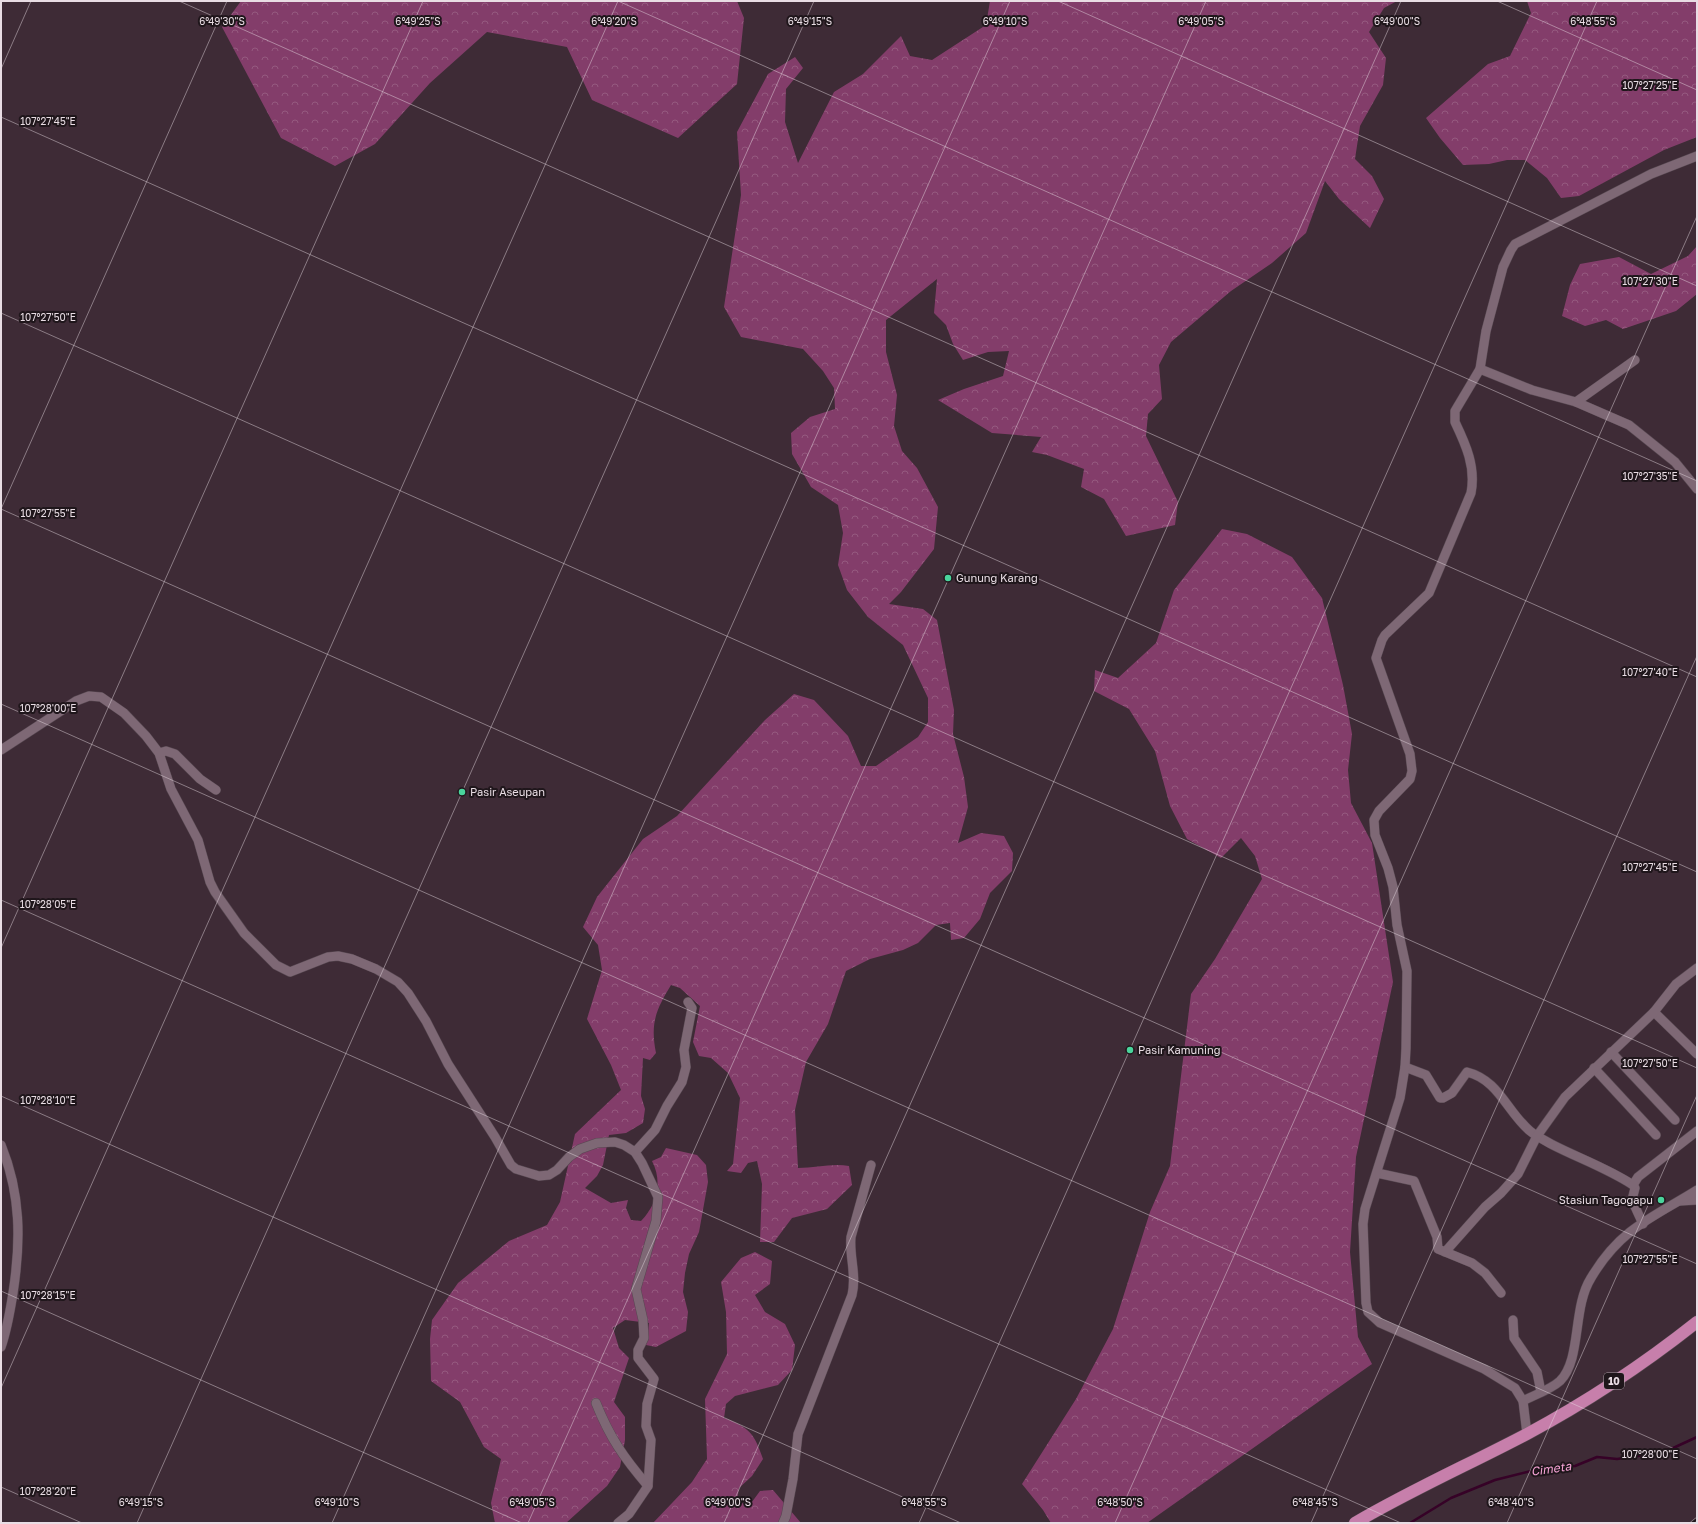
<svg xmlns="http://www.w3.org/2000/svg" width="1698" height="1524" font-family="'Golos Text',sans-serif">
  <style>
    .forest { fill: url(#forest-crowns) }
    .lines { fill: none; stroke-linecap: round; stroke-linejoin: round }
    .stream { stroke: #360227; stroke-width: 2.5 }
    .street-casing { stroke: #574851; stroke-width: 10 }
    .highway-casing { stroke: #574851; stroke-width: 13 }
    .street { stroke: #7e6875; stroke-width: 9 }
    .highway { stroke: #c77fab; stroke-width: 12 }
    .rail-casing { stroke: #988891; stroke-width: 4 }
    .rail { stroke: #1f161b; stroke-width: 2.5; stroke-dasharray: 8; stroke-linecap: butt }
    .ticks { fill: none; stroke: #e9dde4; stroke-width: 1; stroke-opacity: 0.45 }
    .poi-dot { fill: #4ad49c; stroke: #1f161b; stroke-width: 1.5 }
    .labels { text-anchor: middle; stroke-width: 4; stroke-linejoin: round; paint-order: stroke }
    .shield { fill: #1f161b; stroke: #aca1a8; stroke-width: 1 }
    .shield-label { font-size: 10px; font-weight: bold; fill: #e9dde4 }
    .poi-label { font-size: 11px; fill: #e9dde4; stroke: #1f161b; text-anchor: start }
    .water-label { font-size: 12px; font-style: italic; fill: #f4a2d4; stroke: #1f161b }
    .ticks-label { font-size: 10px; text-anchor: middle; fill: #e9dde4; stroke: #1f161b; stroke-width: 4; stroke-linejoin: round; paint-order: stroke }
  </style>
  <defs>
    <pattern id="forest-crowns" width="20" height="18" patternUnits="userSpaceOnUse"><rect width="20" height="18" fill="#833d6a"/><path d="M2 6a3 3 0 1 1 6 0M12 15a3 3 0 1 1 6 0" fill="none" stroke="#95597f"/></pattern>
  </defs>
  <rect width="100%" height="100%" fill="#3e2b36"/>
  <g class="forest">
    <polygon points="241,1 737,1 744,18 737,84 678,138 592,100 567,47 487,32 430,83 375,144 335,166 281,138 222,27"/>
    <path d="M990,1H1397L1384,8L1369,32L1386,58L1383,85L1360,126L1355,159L1372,176L1384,199L1370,228L1339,199L1325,181L1306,233L1272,263L1231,291L1171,342L1159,365L1162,399L1148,414L1146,436L1178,502L1175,525L1126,536L1104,499L1081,487L1084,469L1047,455L1032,452L1041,437L992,433L938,400L964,389L1003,376L1009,351L988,352L963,360L953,344L946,325L934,313L937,279L886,320V352L897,395L894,426L902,451L917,468L938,507L934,549L901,592L889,604L923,609L937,620L954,710L953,734L964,777L968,807L958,843L981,833L1004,836L1013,853L1012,871L990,893L980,919L964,938L951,940L950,923L936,925L918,943L903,950L870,959L846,971L828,1024L806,1062L795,1110L798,1168C816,1168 832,1163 849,1166L852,1185L827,1209L792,1218L774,1242H760L762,1184L757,1161L748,1163L741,1173L727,1171L733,1164L740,1098L728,1073L711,1058L699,1056L693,1042L700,1006L680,988L671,985C656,1010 650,1023 656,1053L650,1060L643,1058L641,1096L645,1109L643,1123L626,1133L609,1135L603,1165L597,1176L585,1188L611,1203L628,1200L626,1208L631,1220L641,1221C657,1205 663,1182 652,1161L661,1157L666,1148L697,1155L706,1165L708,1182L699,1232L689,1254L685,1273L683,1292L688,1312L686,1331L656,1347L646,1345L649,1323L625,1320L613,1328L619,1348L629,1358L614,1402L625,1417V1440L620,1467L607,1486L566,1523H495L491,1503L501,1459L484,1447L460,1402L431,1381L430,1339L432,1320L458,1283L509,1241L547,1225L560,1202L575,1134L621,1090L611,1065L587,1019L602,970L598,945L583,927L597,897L643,839L677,816L765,720L794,694L814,700L848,736L861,766H876L918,737L928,722V698L903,645L868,617L847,590L838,565L843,533L838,505L811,487L792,454L791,433L810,417L835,409L834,388L823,371L803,349L741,337L724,307L741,195L737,132L768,74L795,57L803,68L786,89L785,122L798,163L834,92L863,74L901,36L910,56L932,60L986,25Z"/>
    <polygon points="1527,1 1697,1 1697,137 1664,150 1579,196 1561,198 1547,178 1525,160 1507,160 1489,164 1463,165 1440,138 1426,118 1488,64 1510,56 1531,13"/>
    <polygon points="1697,246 1697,294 1676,311 1623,329 1606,320 1585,326 1562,316 1570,285 1580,264 1619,257 1651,274 1688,256"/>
    <polygon points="1222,529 1247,534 1292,557 1322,598 1343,685 1352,734 1348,770 1351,803 1372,843 1393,982 1356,1157 1350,1252 1358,1337 1372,1364 1147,1523 1051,1523 1043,1510 1022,1484 1076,1399 1113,1329 1150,1212 1170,1166 1191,994 1215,959 1262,879 1255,856 1241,838 1221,858 1187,839 1170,806 1155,751 1129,709 1094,691 1095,670 1118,678 1156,643 1174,590"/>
    <path d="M755,1252L772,1261L770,1284L755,1295L765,1312L785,1324L795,1345L792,1370L778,1385L735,1396L726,1404L724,1418C750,1428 754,1433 763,1459L752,1476L739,1488L737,1501L749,1506L760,1491L773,1490L801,1523H653L692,1482L707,1459L705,1399L727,1354L726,1312L721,1282L741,1258Z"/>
  </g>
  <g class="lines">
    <polyline class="stream" points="1410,1523 1451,1498 1495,1480 1539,1469 1575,1466 1597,1457 1617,1459 1638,1456 1671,1449 1697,1437"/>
    <defs>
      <g id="street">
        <polyline points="1480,369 1532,390 1576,402 1629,425 1675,462 1697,489"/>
        <polyline points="1576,402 1635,360"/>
        <polyline points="1,750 76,701 89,696 101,697 124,713 146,736 159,753 171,789 198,840 210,882 215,892 244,933 276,965 290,972 328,957 338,956 352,959 376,969 398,982 408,993 426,1021 448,1064 495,1137 511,1165 516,1169 539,1176 549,1175 557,1170 569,1157 580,1149 597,1143 615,1142 624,1145 635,1152 642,1163 658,1197 656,1221 636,1289 643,1320 644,1338 638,1350 638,1358 654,1379 647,1404 646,1426 651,1440 648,1486 629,1514 618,1523"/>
        <polyline points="159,753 166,751 175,754 200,779 216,790"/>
        <polyline points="1654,1012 1697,1054"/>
        <polyline points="1611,1052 1675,1120"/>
        <path d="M1405,1067L1426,1075L1440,1098H1443L1452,1093L1467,1072C1499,1080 1507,1112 1530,1131C1536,1136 1544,1140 1551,1144C1578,1158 1607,1168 1633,1185L1635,1188L1632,1200L1643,1224"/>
        <polyline points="1594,1068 1656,1135"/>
        <path d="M1,1145C21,1194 21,1241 13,1293C10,1312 7,1330 1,1347"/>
        <polyline points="635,1152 655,1130 667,1106 682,1082 686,1067 684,1050 692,1008 688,1002"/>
        <polyline points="1377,1173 1414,1181 1437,1237 1438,1249 1472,1263 1485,1273 1501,1293"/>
        <polyline points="1633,1185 1638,1177 1697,1131"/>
        <polyline points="1680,1201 1697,1200"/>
        <polyline points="1445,1252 1485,1207 1501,1193 1518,1174 1537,1136 1565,1097 1654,1012 1676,984 1697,968"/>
        <polyline points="1513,1320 1514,1338 1537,1372 1541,1392"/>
        <path d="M1523,1401C1534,1395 1550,1390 1560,1381C1582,1359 1572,1308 1591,1278C1601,1261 1615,1244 1630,1232C1650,1216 1675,1204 1697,1190"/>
        <path d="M596,1403C610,1438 624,1458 648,1486"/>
        <path d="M1527,1434L1523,1401L1515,1388L1484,1369L1380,1323L1368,1312L1366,1303L1363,1224L1365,1209L1400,1098L1405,1067L1406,1048L1407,971L1397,925L1393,887L1388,868L1375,835L1374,820L1379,811L1410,779L1412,771L1410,754L1376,658L1382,640L1385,635L1429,593L1471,493C1476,467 1466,445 1455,422V411L1480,369L1486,331L1503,267L1511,250L1515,244L1651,174L1697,156"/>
        <path d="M783,1523L786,1516L793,1479L798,1434L852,1295C857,1275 849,1256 851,1237L871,1165"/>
      </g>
      <path id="highway" d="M1355,1523C1411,1490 1470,1464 1527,1434C1587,1402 1644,1364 1697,1322"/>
    </defs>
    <use href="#street" class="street-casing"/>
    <use href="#highway" class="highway-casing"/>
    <use href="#street" class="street"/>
    <use href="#highway" class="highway"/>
    <defs>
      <polyline id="rail" points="1692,1523 1697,1519"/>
    </defs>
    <use href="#rail" class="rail-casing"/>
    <use href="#rail" class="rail"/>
  </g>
  <path class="ticks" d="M179,1L1697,677M618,1L1697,481M1058,1L1697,286M1497,1L1697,90M1,69L31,1M1,117L1697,872M1,313L1697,1068M1,509L1697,1264M1,509L227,1M1,704L1697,1459M1,900L1401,1523M1,948L423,1M1,1096L961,1523M1,1291L522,1523M1,1388L618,1M1,1487L82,1523M137,1523L814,1M332,1523L1010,1M528,1523L1206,1M724,1523L1401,1M919,1523L1597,1M1115,1523L1697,216M1311,1523L1697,656M1507,1523L1697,1095"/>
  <g class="poi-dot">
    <circle cx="948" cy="578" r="4"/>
    <circle cx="462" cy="792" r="4"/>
    <circle cx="1130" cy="1050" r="4"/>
    <circle cx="1661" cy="1200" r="4"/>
  </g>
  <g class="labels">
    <rect class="shield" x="1604" y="1373" width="20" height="16" rx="3"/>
    <g class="shield-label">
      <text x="1614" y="1385">10</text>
    </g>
    <g class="poi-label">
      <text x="956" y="582">Gunung Karang</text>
      <text x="470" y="796">Pasir Aseupan</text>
      <text x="1138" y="1054">Pasir Kamuning</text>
      <text x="1653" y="1204" text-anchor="end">Stasiun Tagogapu</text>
    </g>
    <g class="water-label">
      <text transform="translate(1551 1469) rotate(-8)" y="4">Cimeta</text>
    </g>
  </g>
  <g class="ticks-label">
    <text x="614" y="25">6°49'20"S</text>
    <text x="810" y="25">6°49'15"S</text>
    <text x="1005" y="25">6°49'10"S</text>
    <text x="1201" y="25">6°49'05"S</text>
    <text x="1397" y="25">6°49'00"S</text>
    <text x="1593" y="25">6°48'55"S</text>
    <text x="222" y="25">6°49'30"S</text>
    <text x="418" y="25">6°49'25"S</text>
    <text x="1650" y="89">107°27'25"E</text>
    <text x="48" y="125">107°27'45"E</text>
    <text x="1650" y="285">107°27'30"E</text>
    <text x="48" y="321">107°27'50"E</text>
    <text x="1650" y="480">107°27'35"E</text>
    <text x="48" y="517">107°27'55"E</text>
    <text x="1650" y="676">107°27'40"E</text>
    <text x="48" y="712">107°28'00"E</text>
    <text x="1650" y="871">107°27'45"E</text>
    <text x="48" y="908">107°28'05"E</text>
    <text x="1650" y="1067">107°27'50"E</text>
    <text x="48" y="1104">107°28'10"E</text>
    <text x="1650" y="1263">107°27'55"E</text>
    <text x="48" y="1299">107°28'15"E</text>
    <text x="1650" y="1458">107°28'00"E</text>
    <text x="48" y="1495">107°28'20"E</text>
    <text x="141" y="1506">6°49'15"S</text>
    <text x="337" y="1506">6°49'10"S</text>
    <text x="532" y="1506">6°49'05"S</text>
    <text x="728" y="1506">6°49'00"S</text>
    <text x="924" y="1506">6°48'55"S</text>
    <text x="1120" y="1506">6°48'50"S</text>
    <text x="1315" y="1506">6°48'45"S</text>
    <text x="1511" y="1506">6°48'40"S</text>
  </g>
  <rect width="1698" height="1524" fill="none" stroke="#e9dde4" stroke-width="4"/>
</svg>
